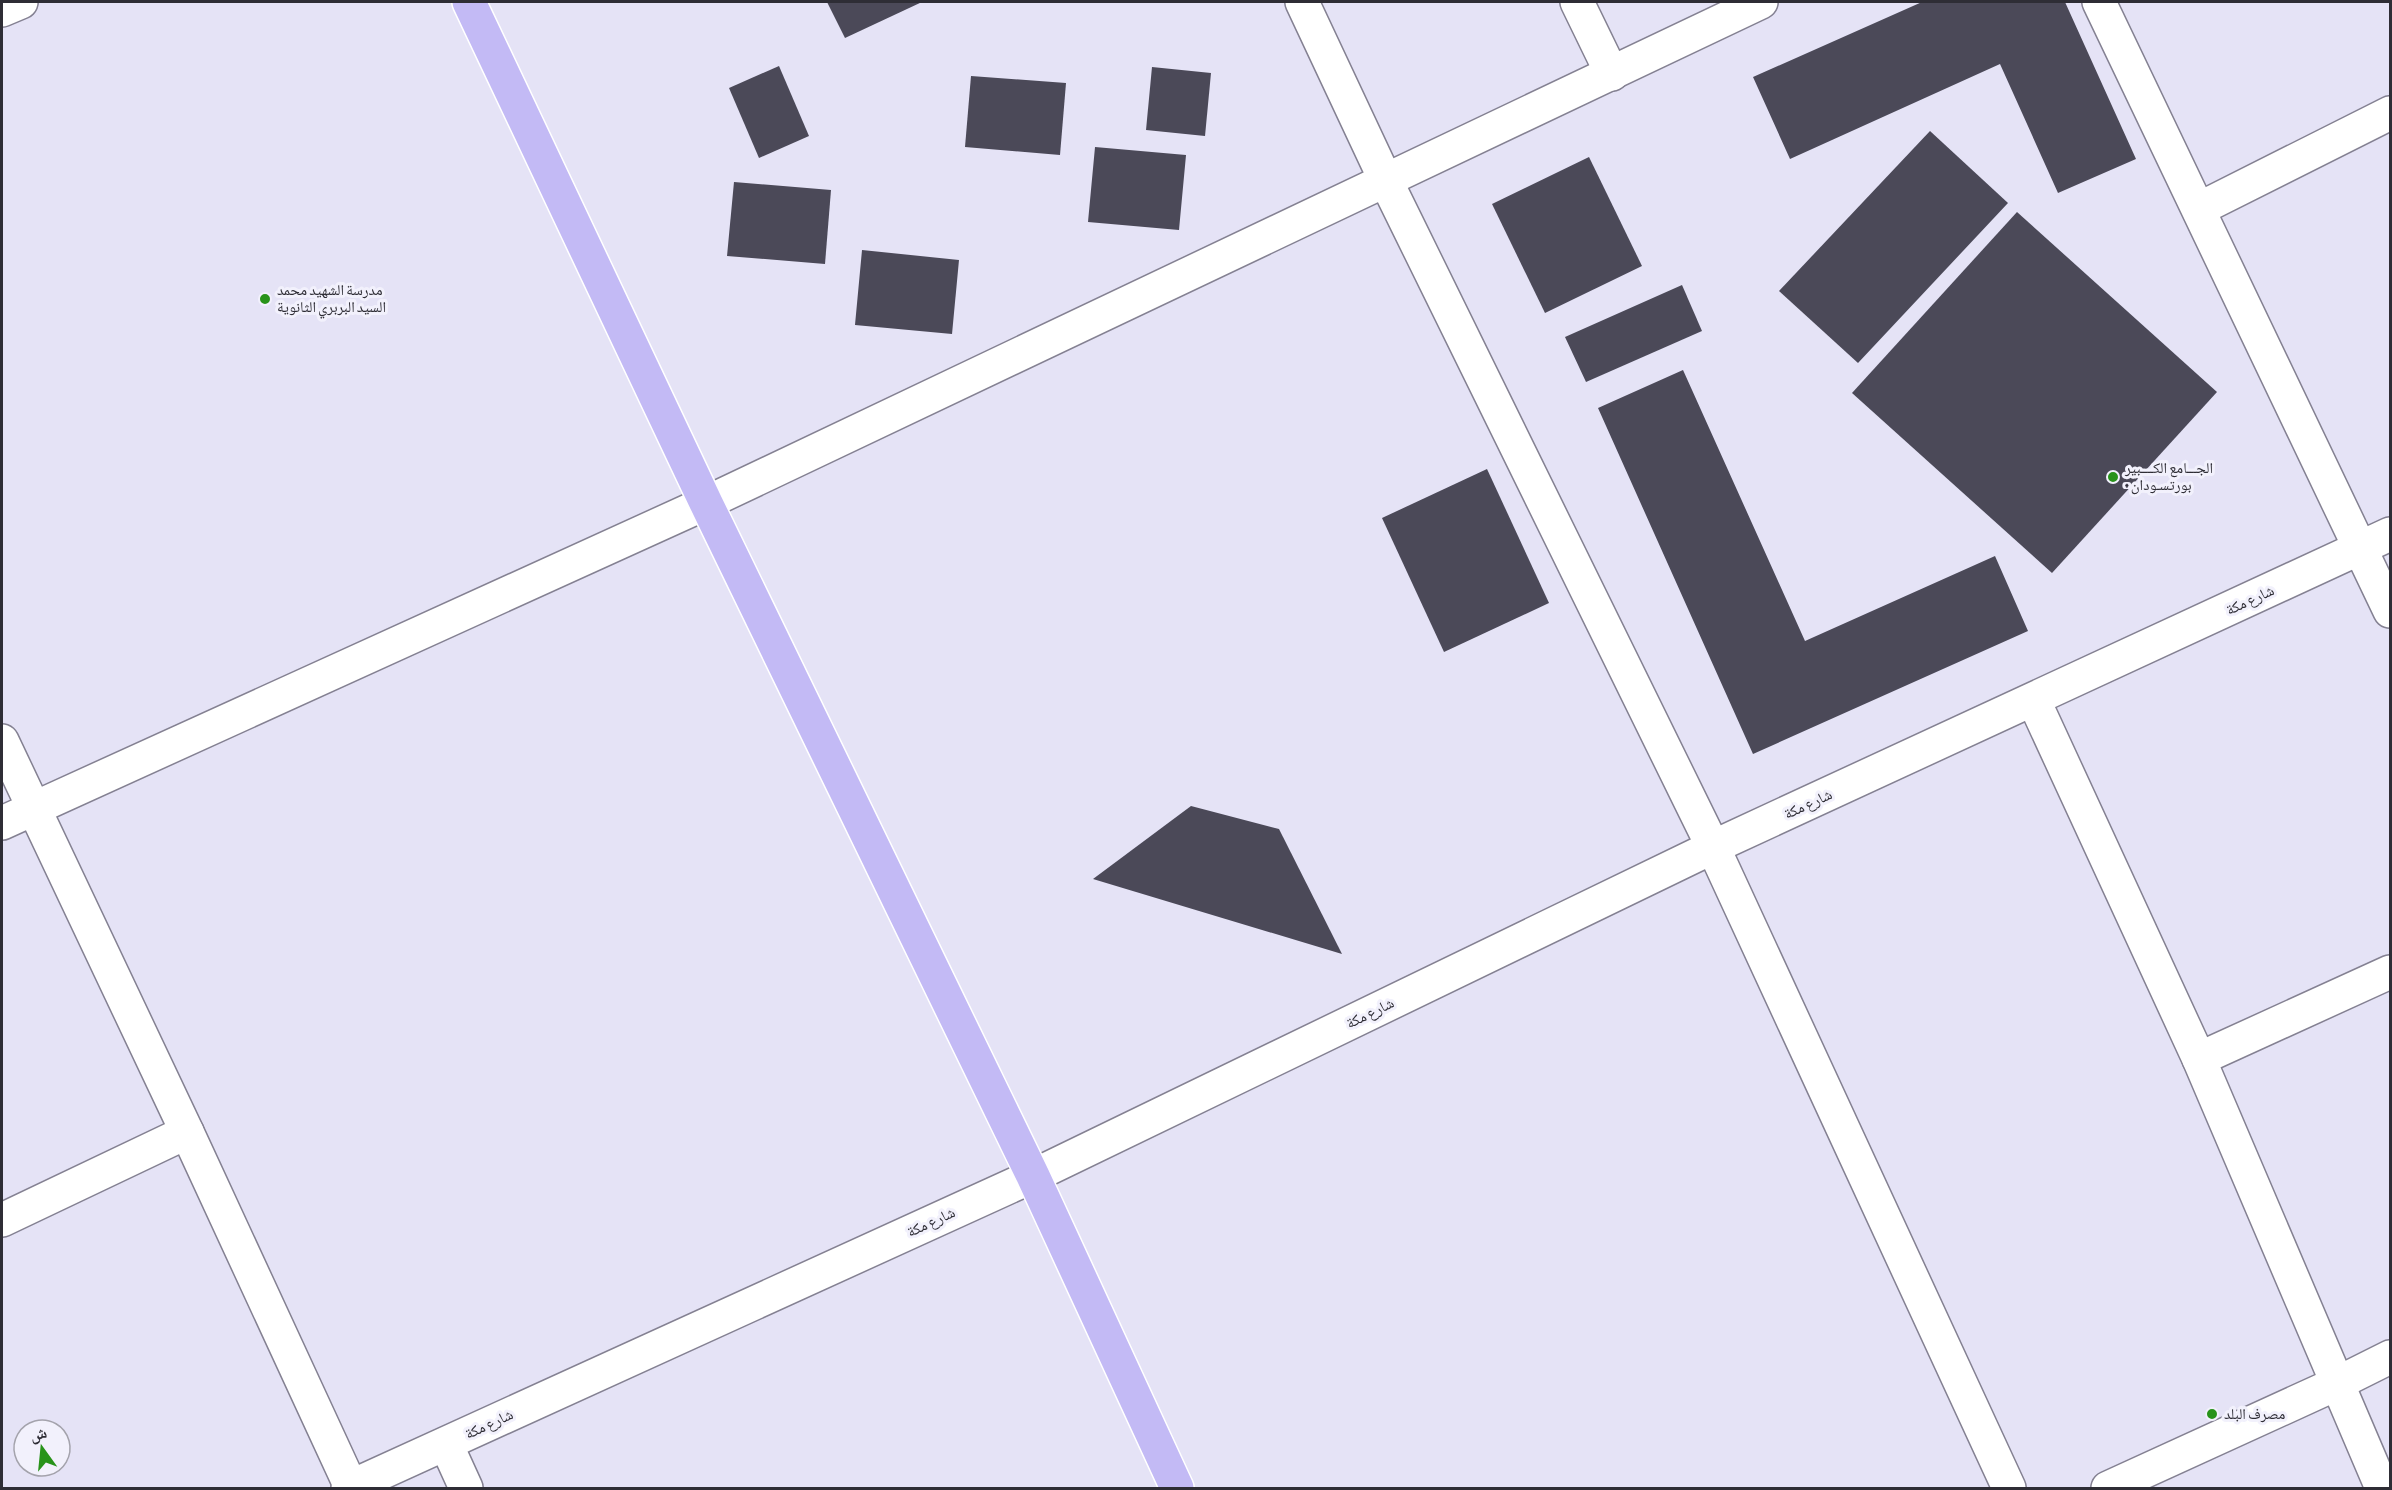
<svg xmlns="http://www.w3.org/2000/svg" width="2392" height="1490" font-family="'Asap Condensed','Noto Naskh Arabic',sans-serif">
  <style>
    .building { fill: #4b4958 }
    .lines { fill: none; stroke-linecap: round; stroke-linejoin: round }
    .street-casing { stroke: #848192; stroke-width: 36 }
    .secondary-casing { stroke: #848192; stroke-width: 36 }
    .highway-casing { stroke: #fff; stroke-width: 36 }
    .street { stroke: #fff; stroke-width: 33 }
    .secondary { stroke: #fff; stroke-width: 33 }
    .highway { stroke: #c3baf5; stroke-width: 33 }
    .poi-dot { fill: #28931a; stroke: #f2f1fc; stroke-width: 2 }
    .labels { text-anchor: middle; stroke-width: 6; stroke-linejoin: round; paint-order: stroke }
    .poi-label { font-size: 15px; fill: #2e2d35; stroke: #f2f1fc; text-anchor: start }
    .street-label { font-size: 15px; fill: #2e2d35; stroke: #f2f1fc }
  </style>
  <rect width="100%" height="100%" fill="#e5e3f6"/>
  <g class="building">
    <polygon points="827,2 922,2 845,38"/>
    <polygon points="1922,2 2065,2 2136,159 2058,193 2000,64 1790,159 1753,77"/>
    <polygon points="779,66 809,136 759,158 729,88"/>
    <polygon points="1152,67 1211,73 1205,136 1146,130"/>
    <polygon points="971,76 1066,83 1060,155 965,147"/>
    <polygon points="1930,131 2008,203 1858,363 1779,291"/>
    <polygon points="1095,147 1186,155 1179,230 1088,222"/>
    <polygon points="1589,157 1642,266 1545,313 1492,204"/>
    <polygon points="734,182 831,190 825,264 727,256"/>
    <polygon points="2017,212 2217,392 2052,573 1852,393"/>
    <polygon points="862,250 959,260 952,334 855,325"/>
    <polygon points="1682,285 1702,331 1586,382 1565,337"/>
    <polygon points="1683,370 1805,641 1995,556 2028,631 1753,754 1598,408"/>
    <polygon points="1487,469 1549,603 1444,652 1382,518"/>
    <polygon points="1191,806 1279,829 1342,954 1093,879"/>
  </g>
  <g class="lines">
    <defs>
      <g id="street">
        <polyline points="1302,2 1385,179 1713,847 2009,1488"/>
        <polyline points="1577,2 1612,74"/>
        <polyline points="2099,2 2390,611"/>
        <polyline points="2,10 21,2"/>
        <polyline points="2199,209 2390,113"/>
        <polyline points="2034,701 2199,1059 2382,1488"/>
        <polyline points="2,741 187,1132 351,1487"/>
        <polyline points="2,823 706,503 1761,2"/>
        <polyline points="2199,1059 2390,972"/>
        <polyline points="2,1220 187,1132"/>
        <polyline points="446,1444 466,1488"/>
        <polyline points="2108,1488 2338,1383 2390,1357"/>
      </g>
      <polyline id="secondary" points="348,1488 1033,1176 1713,847 2390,534"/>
      <polyline id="highway" points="469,2 706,503 1033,1176 1177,1488"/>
    </defs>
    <use href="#street" class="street-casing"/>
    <use href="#secondary" class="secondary-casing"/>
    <use href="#highway" class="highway-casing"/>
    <use href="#street" class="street"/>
    <use href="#secondary" class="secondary"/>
    <use href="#highway" class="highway"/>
  </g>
  <g class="poi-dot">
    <circle cx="265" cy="299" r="6"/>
    <circle cx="2113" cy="477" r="6"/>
    <circle cx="2212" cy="1414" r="6"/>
  </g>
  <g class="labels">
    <g class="poi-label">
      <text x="277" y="295">مدرسة الشهيد محمد<tspan x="277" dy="17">السيد البربري الثانوية</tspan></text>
      <text x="2125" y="473">الجـــامع الكــــبير<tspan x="2125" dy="17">- بورتسـودان</tspan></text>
      <text x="2224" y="1419">مصرف البلد</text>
    </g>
    <g class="street-label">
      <text transform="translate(2250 600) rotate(-25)" y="5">شارع مكة</text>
      <text transform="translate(1808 804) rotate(-25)" y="5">شارع مكة</text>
      <text transform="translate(1370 1013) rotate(-26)" y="5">شارع مكة</text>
      <text transform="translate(931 1222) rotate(-25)" y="5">شارع مكة</text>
      <text transform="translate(489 1424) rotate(-25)" y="5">شارع مكة</text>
    </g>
  </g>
  <rect width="2392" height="1490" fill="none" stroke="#2e2d35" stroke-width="6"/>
  <g transform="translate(42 1448) rotate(345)"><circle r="28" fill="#f2f1fc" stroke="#a4a3ac" stroke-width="1.5"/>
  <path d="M0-4.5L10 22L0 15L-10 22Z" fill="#28931a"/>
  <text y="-9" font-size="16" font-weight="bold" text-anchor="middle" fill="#2e2d35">ش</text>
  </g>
</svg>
